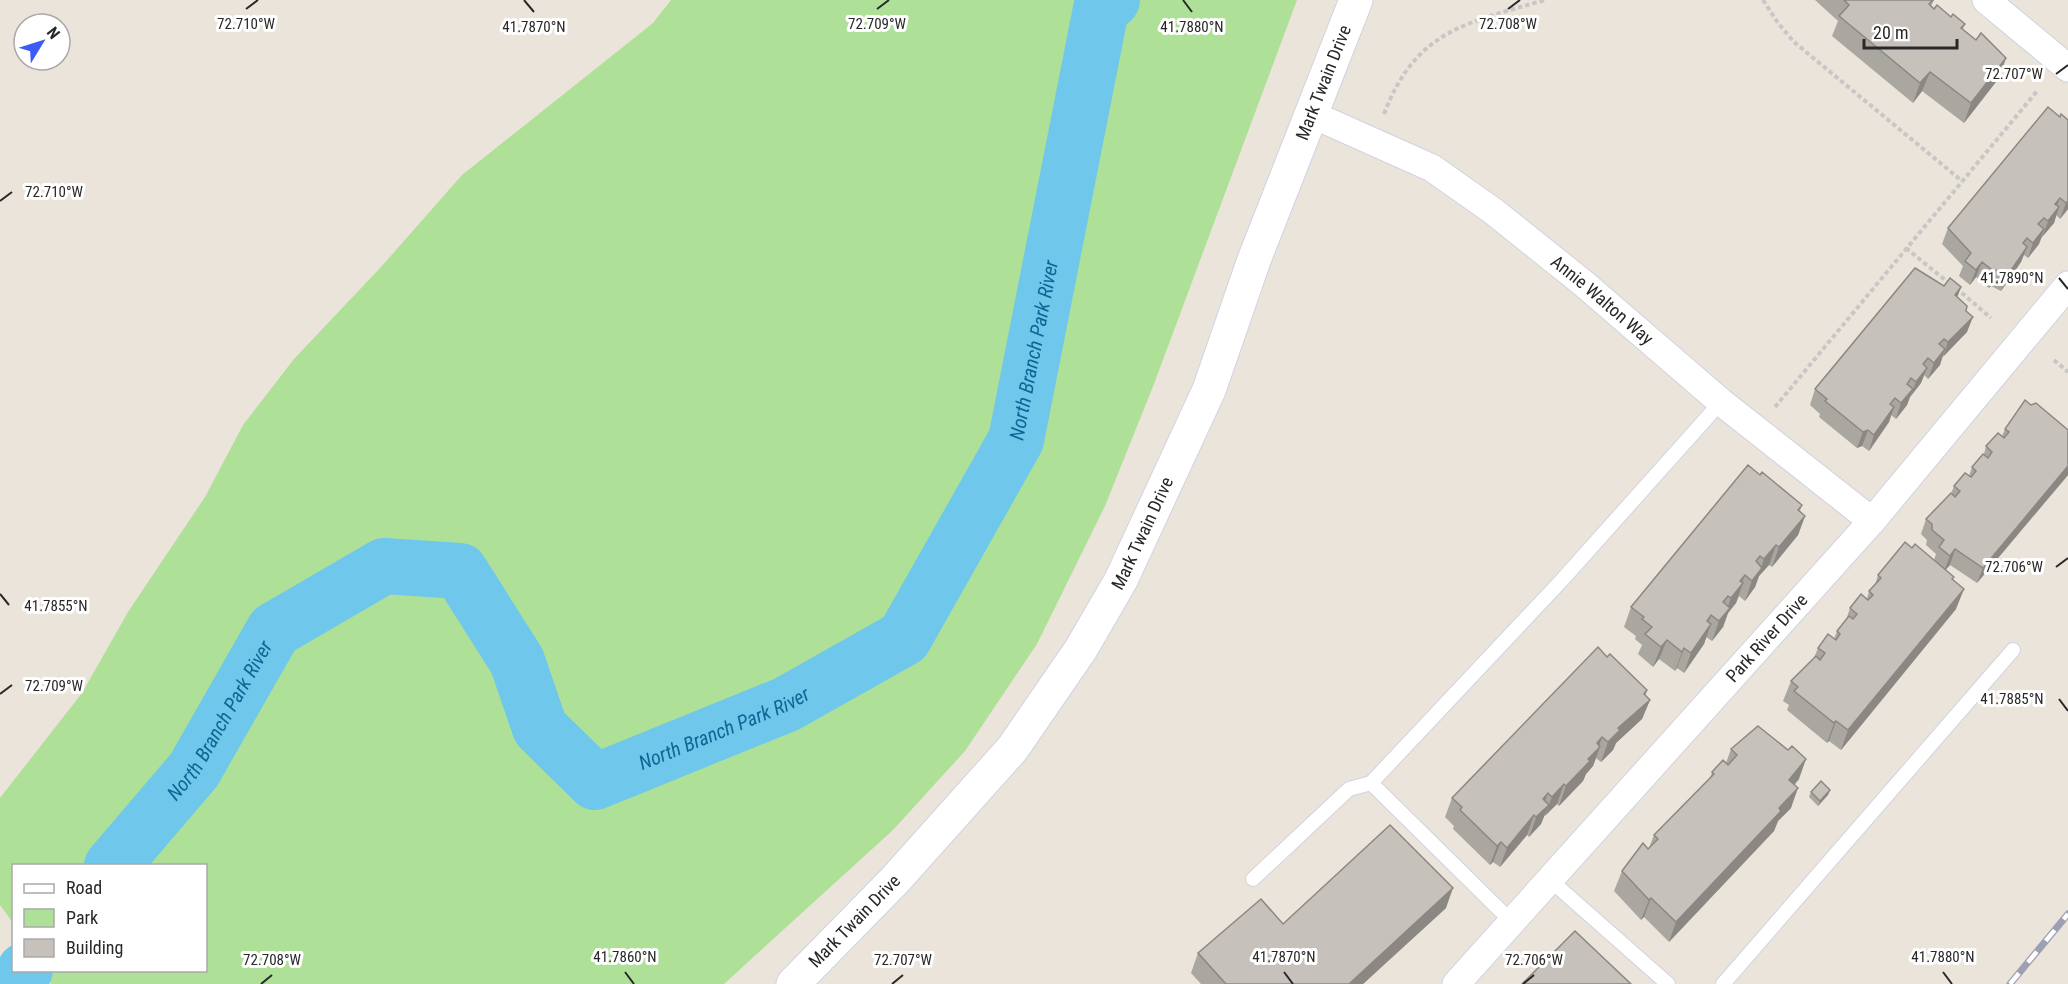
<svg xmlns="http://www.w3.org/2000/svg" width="2068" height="984" font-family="'Roboto Condensed',sans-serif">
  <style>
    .green { fill: #afe097 }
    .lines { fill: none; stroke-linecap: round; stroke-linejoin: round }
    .river { stroke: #6fc8eb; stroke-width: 56 }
    .lane-casing { stroke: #d0d3e1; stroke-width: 16 }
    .street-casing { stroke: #d0d3e1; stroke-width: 29 }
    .secondary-casing { stroke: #d0d3e1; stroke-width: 35 }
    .path { stroke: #c7c7c7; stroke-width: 4; stroke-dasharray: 4.5 3; stroke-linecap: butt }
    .lane { stroke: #fff; stroke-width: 14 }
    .street { stroke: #fff; stroke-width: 27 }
    .secondary { stroke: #fff; stroke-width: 33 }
    .rail-casing { stroke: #9da0b3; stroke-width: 7 }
    .rail { stroke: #fff; stroke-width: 4.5; stroke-dasharray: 14; stroke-linecap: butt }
    .wall { fill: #aaa6a0 }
    .shaded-wall { fill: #8b8782 }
    .building { fill: #c6c1ba; stroke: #8b8782; stroke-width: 1.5 }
    .ticks { fill: none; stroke: #282828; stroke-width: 2 }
    .labels { text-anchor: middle; stroke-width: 6; stroke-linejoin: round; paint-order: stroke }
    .street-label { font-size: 18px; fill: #282828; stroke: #fff }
    .water-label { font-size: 20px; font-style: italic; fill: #106595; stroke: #fff }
    .ticks-label { font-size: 15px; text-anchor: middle; fill: #282828; stroke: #fff; stroke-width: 6; stroke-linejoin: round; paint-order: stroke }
  </style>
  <rect width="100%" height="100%" fill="#ebe4da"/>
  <polygon class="green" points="671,0 1297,0 1154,384 1105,506 1037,644 965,751 893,830 724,984 51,984 44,971 206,970 206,866 14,866 13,923 0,905 0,798 82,693 128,612 205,497 243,425 294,359 381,267 462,175 653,23"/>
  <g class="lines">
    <g class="river">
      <path id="s1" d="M112,866L194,770L274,630L384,566L460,571L517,661L540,728L595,782L787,704L904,638L1016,440L1101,9L1112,0"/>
      <polyline points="16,984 25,970"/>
    </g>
    <defs>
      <g id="lane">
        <polyline points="1253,879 1349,789 1371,783"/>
        <polyline points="1549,879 1668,984"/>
        <polyline points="1512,922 1371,783 1562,580 1721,402"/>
        <polyline points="1723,984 2013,650"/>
      </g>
      <g id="street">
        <polyline points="1986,0 2068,68"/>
        <path id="s2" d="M1311,114L1432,168L1493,211L1583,283L1721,402L1872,521"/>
        <path id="s3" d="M1456,984L1872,521L2068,285"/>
      </g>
      <g id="secondary">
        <path id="s4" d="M793,984L895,880L1013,748L1081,649L1121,580L1209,390L1254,260L1356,0"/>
      </g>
    </defs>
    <use href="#lane" class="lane-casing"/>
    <use href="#street" class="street-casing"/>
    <use href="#secondary" class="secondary-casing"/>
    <g class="path">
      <polyline points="1763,0 1778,23 1794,42 1962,181"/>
      <path d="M1384,114C1416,30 1466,23 1545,0"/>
      <polyline points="1906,248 1950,284"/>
      <polyline points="1956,288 1991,318"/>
      <polyline points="2054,360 2068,372"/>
      <polyline points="1775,407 2038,90"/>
    </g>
    <use href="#lane" class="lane"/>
    <use href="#street" class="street"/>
    <use href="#secondary" class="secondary"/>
    <defs>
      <polyline id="rail" points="2010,984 2068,914"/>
    </defs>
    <use href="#rail" class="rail-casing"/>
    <use href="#rail" class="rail"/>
  </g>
  <g class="wall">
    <polygon points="1815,0 1934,0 1931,6 1934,9 1965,24 1963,29 1976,40 2006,58 1999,78 1964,123 1922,91 1913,103 1832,36 1838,21"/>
    <polygon points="2060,117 2068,120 2068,209 2060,219 2056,215 2054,223 2042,237 2039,244 2028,258 2024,255 2021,262 2001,291 1991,286 1989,288 1976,277 1970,285 1959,276 1963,266 1942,244 1948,228"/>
    <polygon points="1944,286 1961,287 1957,297 1966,311 1967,332 1942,357 1940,365 1928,379 1924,375 1921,383 1910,397 1907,405 1896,419 1891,415 1889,422 1869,451 1862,446 1857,448 1819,417 1820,414 1810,405 1815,389"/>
    <polygon points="2005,429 2068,430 2068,475 1977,583 1950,565 1946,570 1953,580 1956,609 1841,750 1829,741 1827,743 1787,710 1789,705 1783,701 1791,681 1814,658 1818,648 1834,639 1837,631 1846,620 1850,608 1867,599 1869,591 1875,585 1878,575 1912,548 1934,560 1936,554 1926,545 1927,540 1921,534 1926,519 1951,494 1954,486 1969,476 1972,467 1984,454 1986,446 2002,436"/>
    <polygon points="1760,475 1802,505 1800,511 1805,516 1798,535 1772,567 1769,565 1759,576 1755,587 1745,601 1739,596 1736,603 1728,613 1723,627 1712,641 1706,637 1704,644 1684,673 1677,668 1675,671 1659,659 1653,667 1638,654 1642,645 1635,639 1636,636 1624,627 1631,607"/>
    <polygon points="1645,695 1650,700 1642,719 1616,743 1613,750 1601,762 1596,758 1593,766 1586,774 1583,781 1559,806 1557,804 1544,816 1541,824 1529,837 1527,835 1500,867 1493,862 1490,865 1453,829 1454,826 1445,817 1452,798"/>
    <polygon points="1731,749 1799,779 1794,785 1791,808 1778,821 1774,831 1669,942 1644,917 1641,920 1614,891 1622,871 1649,848 1654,835 1710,779 1712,772 1726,763"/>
    <polygon points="1830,790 1828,795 1818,806 1809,797 1811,792"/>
    <polygon points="1446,908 1363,984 1201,984 1191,973 1198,953 1283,924"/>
  </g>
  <g class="shaded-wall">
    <polygon points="2006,58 1999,78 1964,123 1971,103"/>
    <polygon points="1930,72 1922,91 1913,103 1920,83"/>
    <polygon points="2060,198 2054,213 2059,207 2054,223 2042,237 2055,204"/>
    <polygon points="2068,201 2068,209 2060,219 2066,203"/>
    <polygon points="2044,229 2039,244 2028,258 2033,243"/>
    <polygon points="2027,247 2021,262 2001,291 2007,276"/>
    <polygon points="1982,262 1976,277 1970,285 1976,270"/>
    <polygon points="1997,270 1991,286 1989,288 1995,272"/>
    <polygon points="1961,287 1955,303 1955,295"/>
    <polygon points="1973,317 1967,332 1943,357 1948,342"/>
    <polygon points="1945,349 1940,365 1928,379 1934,363"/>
    <polygon points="1927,368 1921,383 1910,397 1916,382"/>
    <polygon points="1913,389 1907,405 1896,419 1901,403"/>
    <polygon points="1894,407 1889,422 1869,451 1874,435"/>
    <polygon points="1868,430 1862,446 1857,448 1863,432"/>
    <polygon points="2068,466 2068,475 1977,583 1983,568"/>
    <polygon points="1805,516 1798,535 1772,567 1779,547"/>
    <polygon points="1776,545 1769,565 1759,576 1755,587 1745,601 1752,581 1760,571 1764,559"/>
    <polygon points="1955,549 1950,565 1944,571 1950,556"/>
    <polygon points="1745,575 1740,587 1743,583 1736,603 1728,613 1723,627 1712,641 1719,621 1726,612 1731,598 1740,581"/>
    <polygon points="1964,589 1956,609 1841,750 1848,730"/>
    <polygon points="1711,615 1705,632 1711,624 1704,644 1684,673 1691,653 1707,621"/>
    <polygon points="1667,640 1659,659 1653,667 1661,647"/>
    <polygon points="1684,648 1677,668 1675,671 1682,652"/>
    <polygon points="1647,690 1641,708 1650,700 1642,719 1616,743 1613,750 1601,762 1608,742"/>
    <polygon points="1836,721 1829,741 1827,743 1834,723"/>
    <polygon points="1602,737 1598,749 1600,747 1593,766 1586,774 1583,781 1559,806 1566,786 1588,759 1597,743"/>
    <polygon points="1806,759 1799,779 1782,800 1789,780"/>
    <polygon points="1564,784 1557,804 1545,816 1552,797"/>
    <polygon points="1798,788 1791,808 1778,821 1774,831 1669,942 1676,922"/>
    <polygon points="1830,790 1828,795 1818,806 1820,801"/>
    <polygon points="1548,793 1541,812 1549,805 1541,824 1529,837 1543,799"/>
    <polygon points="1534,815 1527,835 1500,867 1507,848"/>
    <polygon points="1501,842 1493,862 1490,865 1497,846"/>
    <polygon points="1453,888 1446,908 1363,984 1349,984"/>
    <polygon points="1651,898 1644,917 1641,920 1649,900"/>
  </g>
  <g class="building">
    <polygon points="1844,0 1933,0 1929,4 1934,9 1937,5 1951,17 1953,14 1965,24 1961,28 1976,40 1981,33 2006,58 1971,103 1930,72 1920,83 1839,16 1849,5"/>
    <polygon points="2048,107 2060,117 2061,114 2068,120 2068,201 2066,203 2060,198 2055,204 2059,207 2048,221 2044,218 2038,224 2044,229 2033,243 2027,238 2023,243 2027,247 2007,276 1997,270 1995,272 1982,262 1976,270 1965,261 1971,253 1948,228"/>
    <polygon points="1915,268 1944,286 1950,278 1961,287 1955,295 1967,306 1966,311 1973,317 1948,342 1944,339 1939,344 1945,349 1934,363 1928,358 1923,364 1927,368 1916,382 1911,378 1907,384 1913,389 1901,403 1895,398 1890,404 1894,407 1874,435 1868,430 1863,432 1825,401 1827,399 1815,389"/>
    <polygon points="2025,400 2031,405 2036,403 2068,430 2068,466 1983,568 1955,549 1950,556 1939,547 1944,540 1932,530 1932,524 1926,519 1951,493 1955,497 1960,491 1954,486 1965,473 1971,477 1976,471 1972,467 1983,454 1988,458 1992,452 1986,446 1998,433 2004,438 2009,432 2005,429"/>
    <polygon points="1748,465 1760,475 1762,472 1802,505 1798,510 1805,516 1779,547 1776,545 1764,559 1760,556 1756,561 1762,568 1752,581 1745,575 1740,581 1743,583 1731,598 1728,596 1723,602 1730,608 1719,621 1711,615 1707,621 1711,624 1691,653 1684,648 1682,652 1667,640 1661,647 1645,634 1652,627 1642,619 1644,617 1631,607"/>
    <polygon points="1905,542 1912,548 1915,544 1954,577 1952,579 1964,589 1848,730 1836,721 1834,723 1794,691 1798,687 1791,681 1816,656 1820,660 1825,653 1818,648 1828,634 1836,640 1840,634 1837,631 1849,616 1853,619 1857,614 1850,608 1861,594 1868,600 1873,595 1869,591 1881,578 1878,575"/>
    <polygon points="1598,647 1607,657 1610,654 1647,690 1644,694 1650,700 1618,728 1620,730 1608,742 1602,737 1597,743 1600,747 1588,759 1590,761 1566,786 1564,784 1552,797 1548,793 1543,799 1549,805 1536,817 1534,815 1507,848 1501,842 1497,846 1460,810 1462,807 1452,798"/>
    <polygon points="1758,726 1788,750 1792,746 1806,759 1789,780 1798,788 1779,808 1781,811 1676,922 1651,898 1649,900 1622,871 1643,843 1648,849 1658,839 1654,835 1714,774 1712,772 1723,760 1728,765 1737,755 1731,749"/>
    <polygon points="1821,781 1830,790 1820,801 1811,792"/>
    <polygon points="1390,825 1453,888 1349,984 1226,984 1198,953 1261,899 1283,924"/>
    <polygon points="1575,931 1631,984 1522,984"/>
  </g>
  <path class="ticks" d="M524,0L534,12M1183,0L1192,12M246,9L258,0M877,9L889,0M1508,9L1520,0M2056,74L2068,65M0,201L12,192M2059,278L2068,289M2056,567L2068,558M0,594L9,605M0,694L12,685M2059,699L2068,711M625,972L634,984M1284,972L1293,984M1943,972L1952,984M261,984L272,975M892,984L903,975M1523,984L1534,975"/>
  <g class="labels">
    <g class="street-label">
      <text dy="6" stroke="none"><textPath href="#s4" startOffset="1060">Mark Twain Drive</textPath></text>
      <text dy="6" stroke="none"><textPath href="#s2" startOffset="348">Annie Walton Way</textPath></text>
      <text dy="6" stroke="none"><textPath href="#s4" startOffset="574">Mark Twain Drive</textPath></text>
      <text dy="6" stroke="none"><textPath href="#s3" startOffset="465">Park River Drive</textPath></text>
      <text dy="6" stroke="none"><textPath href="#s4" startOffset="88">Mark Twain Drive</textPath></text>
    </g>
    <g class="water-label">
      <text dy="7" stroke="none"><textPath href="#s1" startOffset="1406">North Branch Park River</textPath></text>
      <text dy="7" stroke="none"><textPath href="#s1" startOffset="182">North Branch Park River</textPath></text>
      <text dy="7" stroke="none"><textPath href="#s1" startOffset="885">North Branch Park River</textPath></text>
    </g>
  </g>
  <g class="ticks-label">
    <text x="246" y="29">72.710°W</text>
    <text x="877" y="29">72.709°W</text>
    <text x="1508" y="29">72.708°W</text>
    <text x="534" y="32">41.7870°N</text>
    <text x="1192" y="32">41.7880°N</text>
    <text x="2014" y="79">72.707°W</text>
    <text x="54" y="197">72.710°W</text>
    <text x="2012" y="283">41.7890°N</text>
    <text x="2014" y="572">72.706°W</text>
    <text x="56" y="611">41.7855°N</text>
    <text x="54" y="691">72.709°W</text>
    <text x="2012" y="704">41.7885°N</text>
    <text x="625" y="962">41.7860°N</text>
    <text x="1284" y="962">41.7870°N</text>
    <text x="1943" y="962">41.7880°N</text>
    <text x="272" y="965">72.708°W</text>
    <text x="903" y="965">72.707°W</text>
    <text x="1534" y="965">72.706°W</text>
  </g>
  <rect x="12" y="864" width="195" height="108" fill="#ffffff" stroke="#a9a9a9" stroke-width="1.5"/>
  <rect x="24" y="884" width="30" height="9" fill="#ffffff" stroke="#a9a9a9" stroke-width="1.5"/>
  <text x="66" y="894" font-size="18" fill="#282828">Road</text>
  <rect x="24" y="909" width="30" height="18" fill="#afe097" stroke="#a9a9a9" stroke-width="1.5"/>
  <text x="66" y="924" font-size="18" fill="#282828">Park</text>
  <rect x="24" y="939" width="30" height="18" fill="#c6c1ba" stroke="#a9a9a9" stroke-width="1.5"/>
  <text x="66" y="954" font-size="18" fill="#282828">Building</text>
  <g transform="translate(42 42) rotate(52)"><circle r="28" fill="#ffffff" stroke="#a9a9a9" stroke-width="1.5"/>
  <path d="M0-4.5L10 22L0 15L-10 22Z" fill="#3d5cf5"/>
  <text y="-9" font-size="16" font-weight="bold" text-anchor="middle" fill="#282828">N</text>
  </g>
  <path d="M1864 39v9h93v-9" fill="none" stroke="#282828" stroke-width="3"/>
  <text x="1873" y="39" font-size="18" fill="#282828" stroke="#ffffff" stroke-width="4.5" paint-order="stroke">20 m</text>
</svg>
